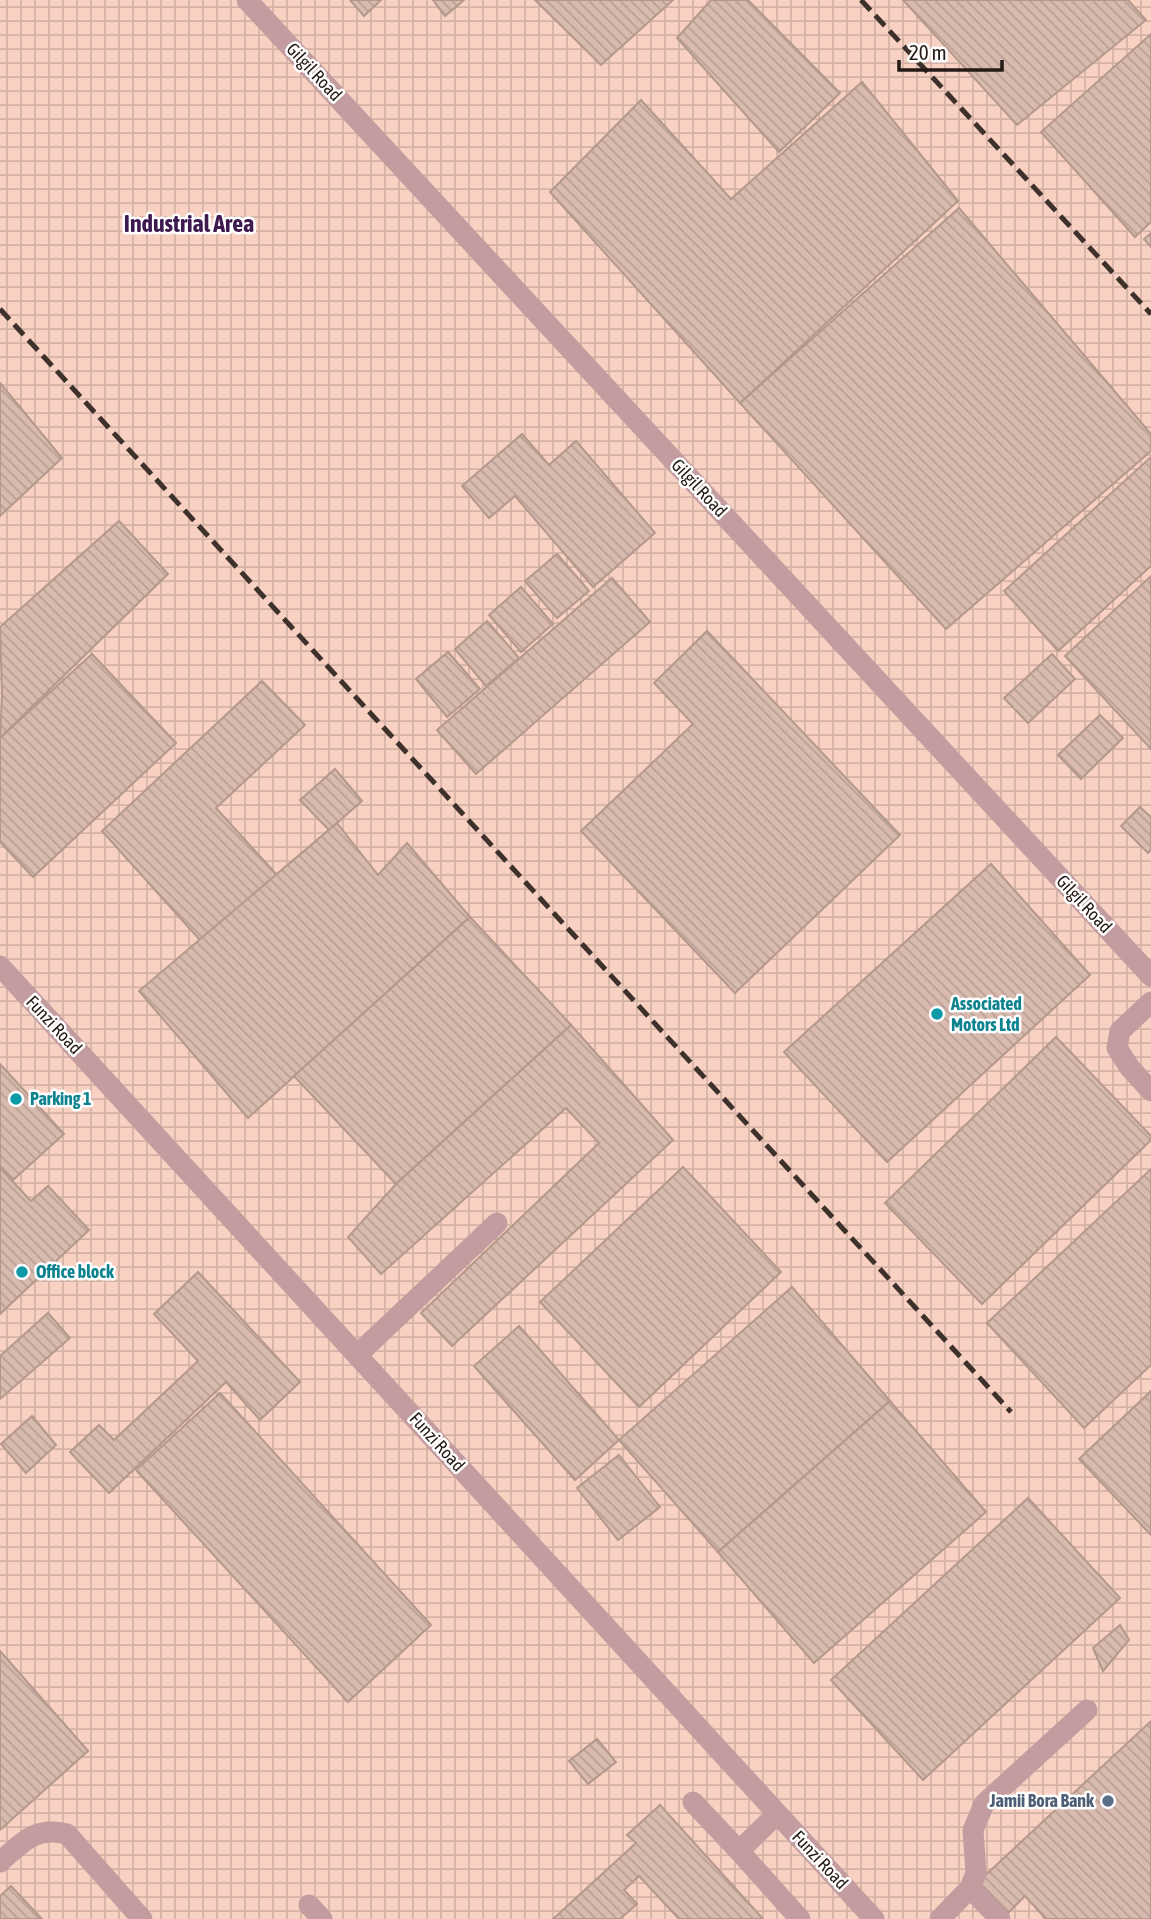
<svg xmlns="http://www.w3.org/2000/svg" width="1151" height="1919" font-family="'Asap Condensed',sans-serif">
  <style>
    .industrial { fill: url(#industrial-grid) }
    .building { fill: url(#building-back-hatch); stroke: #b4988c; stroke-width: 2 }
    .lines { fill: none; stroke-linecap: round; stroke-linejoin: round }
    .minor { stroke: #c29c9f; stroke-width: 21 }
    .rail { stroke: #3e302b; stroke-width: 5; stroke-dasharray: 14 7; stroke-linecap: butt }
    .culture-dot { fill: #0f9aa8; stroke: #fff; stroke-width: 2.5 }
    .service-dot { fill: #5c6f8a; stroke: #fff; stroke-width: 2.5 }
    .labels { text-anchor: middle; stroke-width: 5; stroke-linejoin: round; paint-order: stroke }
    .street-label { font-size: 18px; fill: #251a16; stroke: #fff }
    .culture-label { font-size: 18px; font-weight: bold; fill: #0d838f; stroke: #fff; text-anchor: start }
    .service-label { font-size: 18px; font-weight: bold; fill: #4e5e75; stroke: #fff; text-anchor: end }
    .district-label { font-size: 24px; font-weight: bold; fill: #3d1950; stroke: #fff }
  </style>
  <defs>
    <pattern id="industrial-grid" width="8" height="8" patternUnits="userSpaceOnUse" patternTransform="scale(1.75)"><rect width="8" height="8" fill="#f8d1c2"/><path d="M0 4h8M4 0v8" fill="none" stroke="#d4b3a6"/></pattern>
    <pattern id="building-back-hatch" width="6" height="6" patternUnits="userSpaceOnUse" patternTransform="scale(1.75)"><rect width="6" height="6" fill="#d8baaf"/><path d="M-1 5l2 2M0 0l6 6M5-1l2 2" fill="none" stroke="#b99f96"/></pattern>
  </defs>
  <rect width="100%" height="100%" fill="#ffe0d4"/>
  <rect class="industrial" x="0" y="0" width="1151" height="1919"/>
  <g class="building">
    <polygon points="350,0 381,0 364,16"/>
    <polygon points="433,0 464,0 445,16"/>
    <polygon points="535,0 673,0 601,65"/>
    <polygon points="711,0 748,0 840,93 779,152 677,38"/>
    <polygon points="903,0 1128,0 1146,20 1017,125"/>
    <polygon points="1151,34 1151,222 1135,237 1041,132"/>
    <polygon points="862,82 958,201 740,403 550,192 641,100 731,199"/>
    <polygon points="959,208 1151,434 1151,451 946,629 740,403"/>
    <polygon points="1151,233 1151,247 1144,239"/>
    <polygon points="0,383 62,458 0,516"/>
    <polygon points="522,434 549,465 576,441 655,533 593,587 515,496 489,518 462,486"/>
    <polygon points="1151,457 1151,566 1058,651 1004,591"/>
    <polygon points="119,521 168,574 0,738 2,695 0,627"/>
    <polygon points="557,554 589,591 557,618 525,581"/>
    <polygon points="1151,576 1151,749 1065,656"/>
    <polygon points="612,578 650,622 476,774 437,730"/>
    <polygon points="521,587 553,624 521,652 489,615"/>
    <polygon points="487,621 519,658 486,686 455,649"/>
    <polygon points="707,631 900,835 735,993 581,831 693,724 654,683"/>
    <polygon points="448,652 480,689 447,717 416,679"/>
    <polygon points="92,654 176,743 33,877 0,842 0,738"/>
    <polygon points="1052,654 1075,679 1028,723 1004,698"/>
    <polygon points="262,681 305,725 216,808 277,875 200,940 102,831"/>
    <polygon points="1100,715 1123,738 1081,779 1058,755"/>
    <polygon points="335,769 362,801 329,830 300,800"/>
    <polygon points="1140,807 1151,817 1151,850 1148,853 1121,826"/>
    <polygon points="337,823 378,875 407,843 470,917 248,1118 139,991"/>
    <polygon points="991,864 1090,975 887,1162 784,1052"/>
    <polygon points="470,917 571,1025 396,1184 294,1076"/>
    <polygon points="571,1025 673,1140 452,1346 421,1313 599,1143 566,1108 381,1274 348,1237 396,1184"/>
    <polygon points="1056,1037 1151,1136 1151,1140 982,1304 885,1203"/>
    <polygon points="0,1064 64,1134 13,1180 0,1167"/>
    <polygon points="683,1167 781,1272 639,1407 540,1302"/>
    <polygon points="0,1168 31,1201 48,1186 89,1230 0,1314"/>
    <polygon points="1151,1169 1151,1365 1084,1428 987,1323"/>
    <polygon points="198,1272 300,1382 260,1420 226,1382 109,1493 70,1452 99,1425 114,1440 198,1361 154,1314"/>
    <polygon points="792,1287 890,1401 718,1552 619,1440"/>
    <polygon points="48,1313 70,1338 0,1399 0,1356"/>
    <polygon points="519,1326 619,1440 575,1480 474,1366"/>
    <polygon points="1151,1391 1151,1535 1079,1459"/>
    <polygon points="220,1393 431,1625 348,1702 136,1470"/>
    <polygon points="890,1401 986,1512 814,1663 718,1552"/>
    <polygon points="32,1416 56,1445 26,1473 1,1444"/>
    <polygon points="619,1455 660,1507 618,1540 577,1488"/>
    <polygon points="1028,1498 1120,1598 923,1780 831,1680"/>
    <polygon points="1120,1625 1129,1640 1103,1671 1093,1648"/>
    <polygon points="0,1651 88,1751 0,1830"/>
    <polygon points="1151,1721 1151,1919 1046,1919 1025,1896 1008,1913 978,1882"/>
    <polygon points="597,1739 616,1762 588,1784 569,1761"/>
    <polygon points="660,1805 763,1919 679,1919 639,1876 624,1890 637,1904 620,1919 553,1919 636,1843 627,1835"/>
    <polygon points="11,1886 42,1919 0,1919 0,1896"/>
  </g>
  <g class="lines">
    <g class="minor">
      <polyline points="247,0 1151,976"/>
      <polyline points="0,966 874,1919"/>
      <polyline points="1151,1002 1120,1031 1117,1048 1130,1068 1151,1091"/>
      <polyline points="357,1355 497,1223"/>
      <polyline points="693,1802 739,1851"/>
      <polyline points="777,1814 739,1851 800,1919"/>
      <path d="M0,1862C23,1842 35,1826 67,1834L142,1919"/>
      <polyline points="970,1888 1000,1919"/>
      <polyline points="309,1905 322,1919"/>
      <polyline points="940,1919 970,1888 976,1873 973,1830 984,1804 1087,1710"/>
    </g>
    <g class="rail">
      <polyline points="861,0 1151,314"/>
      <polyline points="0,309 1011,1412"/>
    </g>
  </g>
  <g class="culture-dot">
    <circle cx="937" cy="1014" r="7"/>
    <circle cx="16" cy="1099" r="7"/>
    <circle cx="22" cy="1272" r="7"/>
  </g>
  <circle class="service-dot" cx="1108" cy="1801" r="7"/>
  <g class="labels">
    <g class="street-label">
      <text transform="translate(314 72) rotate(47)" y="6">Gilgil Road</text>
      <text transform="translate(699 488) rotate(47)" y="6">Gilgil Road</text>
      <text transform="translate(1084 904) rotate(47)" y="6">Gilgil Road</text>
      <text transform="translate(54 1025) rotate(47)" y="6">Funzi Road</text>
      <text transform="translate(437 1442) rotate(48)" y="6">Funzi Road</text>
      <text transform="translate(820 1860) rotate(47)" y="6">Funzi Road</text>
    </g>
    <g class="culture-label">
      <text x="951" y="1010">Associated<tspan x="951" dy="21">Motors Ltd</tspan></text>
      <text x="30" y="1105">Parking 1</text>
      <text x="36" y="1278">Office block</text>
    </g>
    <g class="service-label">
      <text x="1094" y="1807">Jamii Bora Bank</text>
    </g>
    <g class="district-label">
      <text x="189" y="232">Industrial Area</text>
    </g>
  </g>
  <path d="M899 60v10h103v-10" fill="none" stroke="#251a16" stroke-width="3.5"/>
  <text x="909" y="60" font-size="21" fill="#251a16" stroke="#ffffff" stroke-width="5" paint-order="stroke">20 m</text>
</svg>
